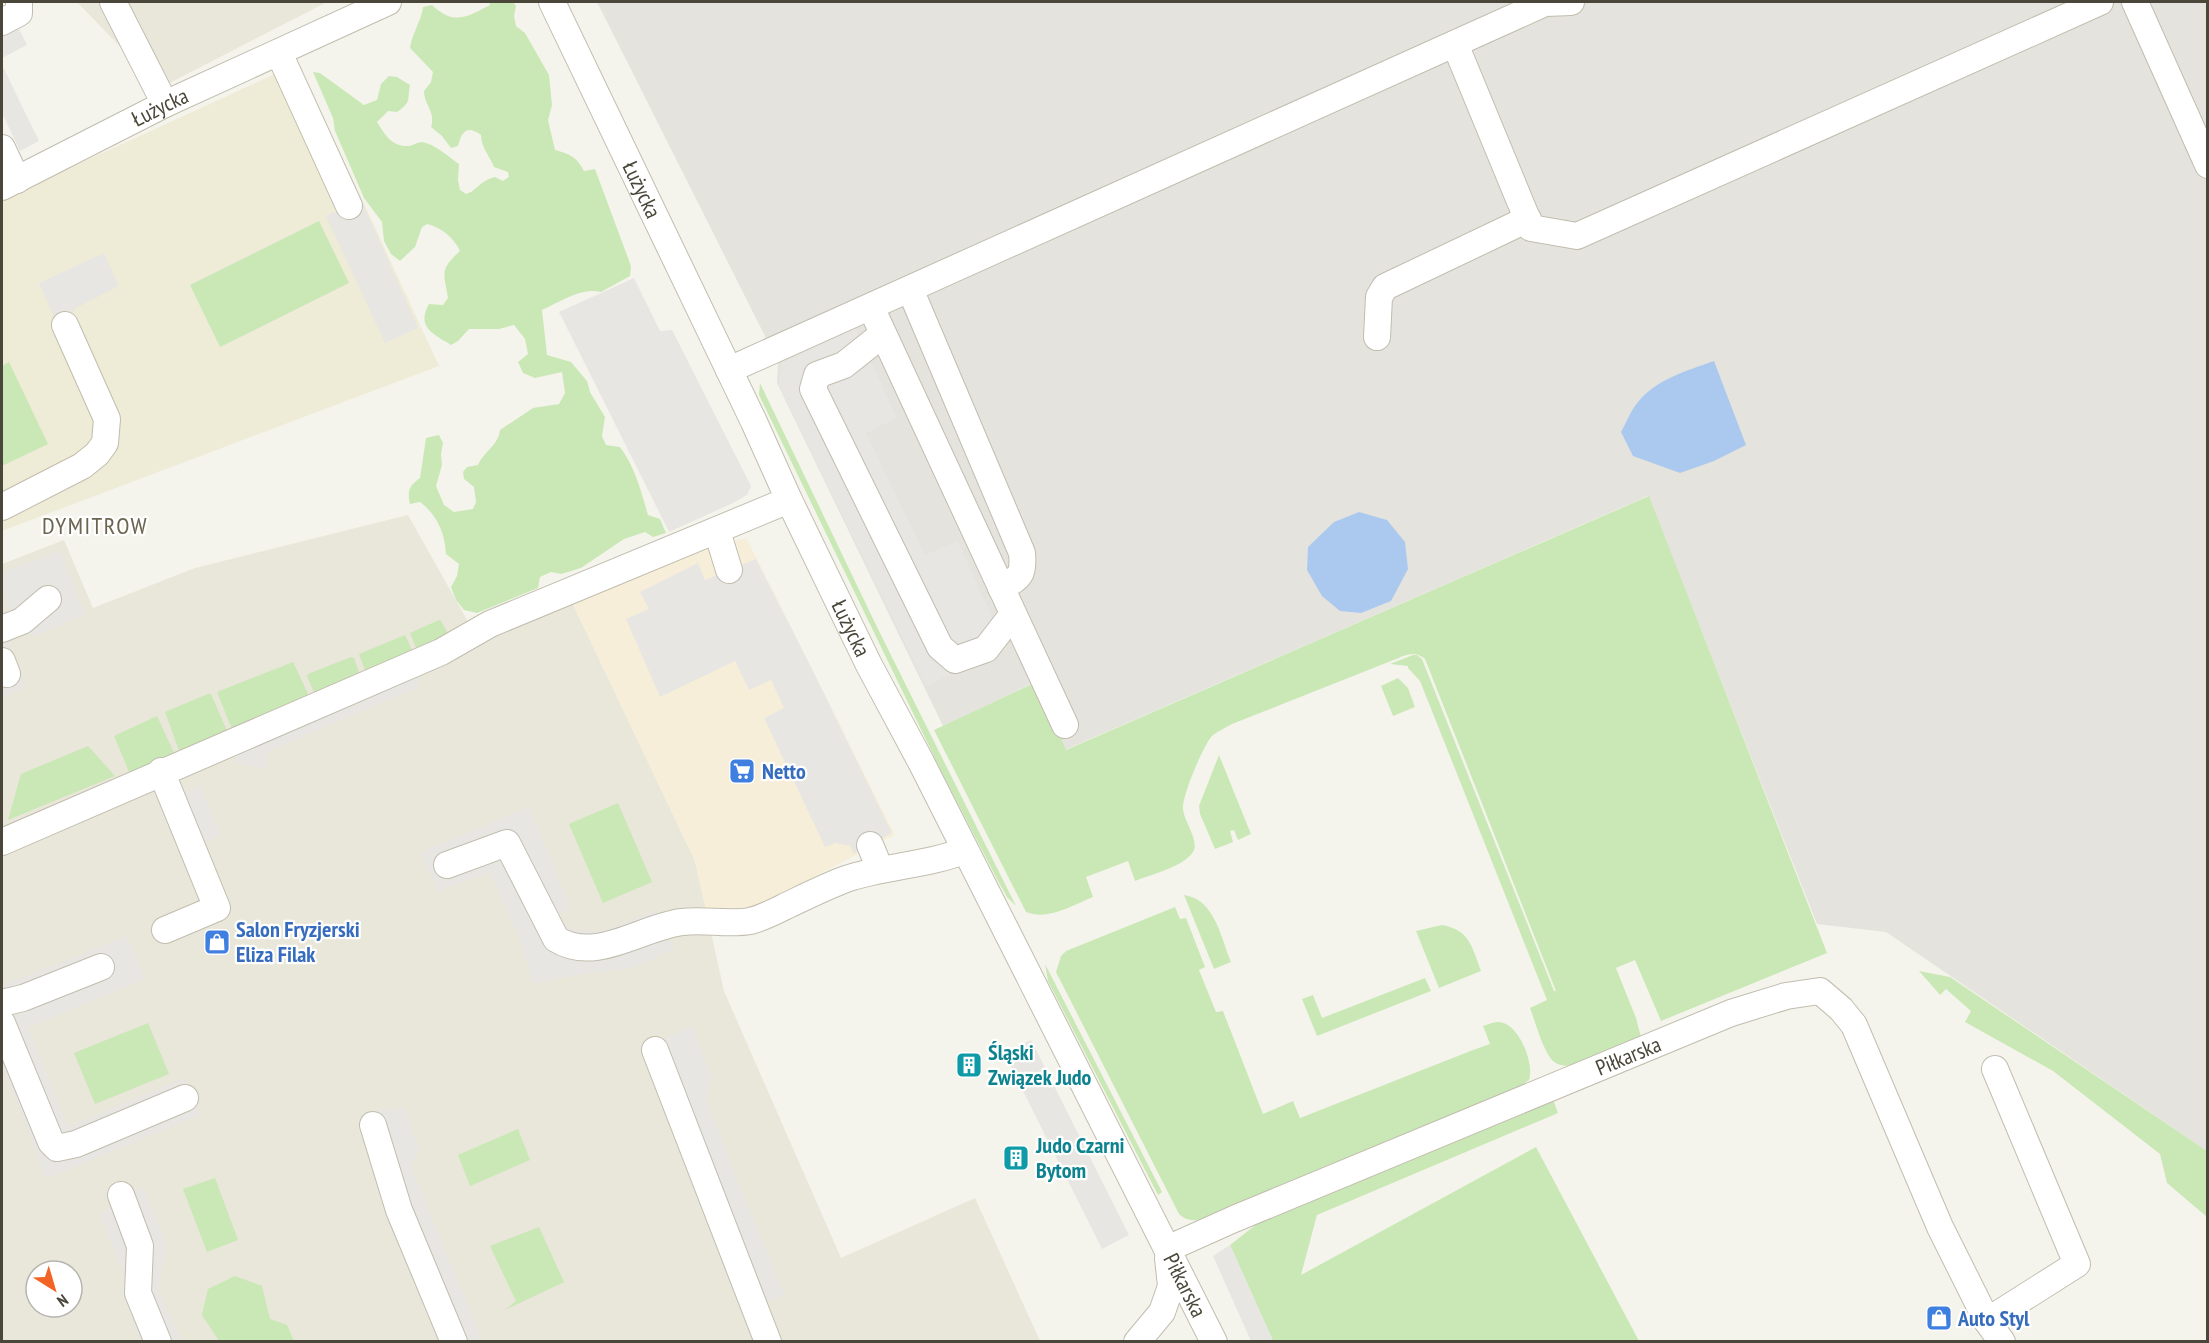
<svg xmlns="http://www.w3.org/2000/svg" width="2209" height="1343" font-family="'PT Sans Narrow',sans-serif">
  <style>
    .residential { fill: #e9e6da; fill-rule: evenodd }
    .commercial { fill: #f6eed8 }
    .industrial { fill: #e5e3dd }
    .education { fill: #eeebd6 }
    .green { fill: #cae8b6 }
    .parking { fill: #e7e6e2 }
    .water { fill: #abc9ef }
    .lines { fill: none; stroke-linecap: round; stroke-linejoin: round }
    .minor-casing { stroke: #c1bdae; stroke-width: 28 }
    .minor { stroke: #fff; stroke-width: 26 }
    .labels { text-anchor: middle; stroke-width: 4.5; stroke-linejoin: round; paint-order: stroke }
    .street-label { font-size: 22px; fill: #4a4639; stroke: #fff }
    .shop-label { font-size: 22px; font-weight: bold; fill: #366cbe; stroke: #fff; text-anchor: start }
    .culture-label { font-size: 22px; font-weight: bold; fill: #0d838f; stroke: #fff; text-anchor: start }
    .neighbourhood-label { font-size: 24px; letter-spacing: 1.5px; fill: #6c6551; stroke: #fff }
  </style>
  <rect width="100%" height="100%" fill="#f5f4ec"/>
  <g class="residential">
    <polygon points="77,2 327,2 160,88"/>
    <path d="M408,515L480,643L570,598L695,861L724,991L841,1258L975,1198L1040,1341L2,1342V564L64,540L93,608L195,568ZM36,1271H72V1307H36Z"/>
  </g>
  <polygon class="commercial" points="747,539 895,835 758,906 706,910 695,861 570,598 700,544"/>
  <polygon class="industrial" points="597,2 2207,2 2207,1151 1886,932 1817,924 1648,496 1065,750 1035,682 943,726 777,383 778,362"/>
  <polygon class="education" points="299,63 439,366 2,531 2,199"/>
  <g class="green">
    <path d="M489,2H513L516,6L514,16L516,26L525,33L549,75L552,105L548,120L555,150C570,154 577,157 584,171L595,169L631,266L630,276L601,292C581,287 560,302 542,310L547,355L571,362L587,381L590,392L605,417L602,436L606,445L620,447C635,467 641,491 648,515L660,519L666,533L653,537L645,532L624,539L581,568L561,574L551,572L540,577L538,588L477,613L464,610L456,600L451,587L457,576L459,564L446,554C445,533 437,515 420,502L410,504C407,491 409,486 420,478L426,438L439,435L443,443L441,454L442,465L436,486L444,505L454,512L473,509L476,502L474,487L464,479L463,472L467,467L478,465C484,451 498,446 500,430L533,408L559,404L565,393L562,372L535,378L523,373L518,362L528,354L525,339L514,325L499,329H469L458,341L451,345C433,334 416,327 429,304L443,305L448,298C444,273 439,270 460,251C454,238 441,227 427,224L422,227L415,247L400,261L391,254L384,241L382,222L364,198L335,131L333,118L313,72L320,73L364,105L377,100L381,84L389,76L397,77L410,85C407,100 412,102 397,112L388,111L377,122C385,135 392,147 409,146C414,145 418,142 422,142C435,144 449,157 459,164L458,180L460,190L466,194C477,191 479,181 495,177L503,181L509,177L508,172L494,167C490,156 481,148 481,135C467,125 462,131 458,146L451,148L442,136L431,127C436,112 424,105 424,91L431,82L433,72L410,48C412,33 421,22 423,7L432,5C454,26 467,17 490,5Z"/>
    <polygon points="319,221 349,283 220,347 190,285"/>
    <polygon points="9,362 48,444 2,466 2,366"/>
    <polygon points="760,383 877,627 1016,906 1007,897 998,881 942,773 759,395"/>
    <path d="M1649,496L1827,953L1661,1021L1635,960L1616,968L1636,1018L1641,1037L1576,1065C1567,1066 1560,1067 1553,1061C1543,1051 1535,1021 1530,1008L1547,1000L1420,681L1408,668V666L1390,664L1413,655H1417L1422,659L1554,991H1556L1425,659C1414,649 1404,656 1391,661L1232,724C1225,728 1218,731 1212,736C1203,746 1182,796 1183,809C1184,822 1200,841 1193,852C1183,867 1152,874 1135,881L1128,861L1086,877L1093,897C1073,905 1048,921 1026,912L934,730L1036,682L1066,750Z"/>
    <polygon points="439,620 441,621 447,632 443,640 417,650 410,633"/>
    <polygon points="405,635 413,652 366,673 359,654"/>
    <polygon points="351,657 354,658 360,675 315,695 307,676 308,674"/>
    <polygon points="293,662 310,698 233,732 217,692"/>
    <polygon points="1398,678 1408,688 1415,707 1393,716 1381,686"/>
    <polygon points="208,694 211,694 228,733 180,753 165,712"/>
    <polygon points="157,716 175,755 130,774 114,736"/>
    <polygon points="88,746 115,776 8,820 21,774"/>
    <polygon points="1219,755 1251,834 1238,840 1234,830 1230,831 1233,842 1215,849 1200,814 1199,806"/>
    <polygon points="618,803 652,882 603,903 569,824"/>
    <path d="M1184,895C1215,899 1221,938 1231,962L1214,969Z"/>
    <path d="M1175,907L1180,919L1186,918L1205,967L1199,970L1216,1012L1223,1011L1263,1114L1293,1101L1300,1118L1473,1050L1490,1044L1483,1026C1487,1025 1493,1022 1497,1022C1518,1020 1535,1064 1529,1080L1516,1090L1203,1219C1193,1221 1187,1221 1179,1214L1056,972L1061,956L1066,951Z"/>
    <path d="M1442,925C1470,930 1472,947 1481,971L1439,988L1416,931Z"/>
    <polygon points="1045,964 1162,1192 1158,1195 1048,981"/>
    <polygon points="1919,971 1950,977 2207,1151 2207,1217 2167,1183 2160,1154 2053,1071 1965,1022 1971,1011 1946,989 1940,995"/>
    <polygon points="1425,978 1431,991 1317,1036 1302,999 1313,995 1322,1018"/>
    <polygon points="148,1023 169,1074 95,1104 74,1053"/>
    <polygon points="1553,1099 1558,1113 1317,1215 1301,1275 1536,1147 1639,1341 1273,1341 1230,1245 1258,1223"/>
    <polygon points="518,1129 530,1160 470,1186 458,1155"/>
    <polygon points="215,1178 238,1240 207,1252 183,1189"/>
    <polygon points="539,1227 564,1282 505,1310 516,1301 490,1246"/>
    <polygon points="235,1276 262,1286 270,1319 287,1325 294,1341 219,1341 202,1315 208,1289"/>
  </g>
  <g class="parking">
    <polygon points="18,27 27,45 2,58 2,36"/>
    <polygon points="3,67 39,141 20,151 2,113 2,68"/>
    <polygon points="361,200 418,328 385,343 326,216"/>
    <polygon points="104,253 119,286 74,309 71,324 59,328 39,283"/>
    <polygon points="634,278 660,331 672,330 751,486 747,495 733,503 669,532 559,312"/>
    <polygon points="855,327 897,418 866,433 925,555 958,541 1006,649 926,686 779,386 782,363"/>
    <polygon points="61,551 85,615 33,637 29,631 10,642 9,647 10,655 25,687 3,697 2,611 5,618 12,614 2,590 2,572"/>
    <polygon points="756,559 813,671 892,833 854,854 850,846 836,843 825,847 764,718 784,708 771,680 749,690 735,661 660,697 626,619 649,609 640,592 698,563 705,580"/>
    <polygon points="426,666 416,688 274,749 266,755 267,769 237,763 231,750"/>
    <polygon points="200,786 221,836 203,843 182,793"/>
    <polygon points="529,807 571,909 554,916 573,930 599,932 655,911 675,949 633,968 589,973 533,983 518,934 489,872 438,892 420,853"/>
    <polygon points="127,936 145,979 28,1028 68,1127 185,1078 200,1115 46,1179 2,1062 2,986"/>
    <polygon points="693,1026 712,1079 706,1098 739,1185 785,1295 749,1311 643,1047"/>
    <polygon points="1031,1040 1129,1235 1102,1249 1004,1053"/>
    <polygon points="404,1107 419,1150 411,1167 483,1341 463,1341 390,1199 359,1122 373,1120 371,1112"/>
    <polygon points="143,1187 166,1243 158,1291 182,1341 141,1341 121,1291 128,1285 100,1214"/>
    <polygon points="1230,1245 1273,1341 1251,1341 1213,1256"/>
  </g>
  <g class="water">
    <path d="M1714,361L1746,445L1714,461L1680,473L1633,456L1621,432C1626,423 1631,410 1638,402C1657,379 1686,371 1714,361Z"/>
    <polygon points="1359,512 1387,520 1405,542 1408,569 1391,601 1361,613 1340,611 1322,596 1307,570 1308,547 1334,522"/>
  </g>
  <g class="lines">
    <defs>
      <g id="minor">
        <polyline points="113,2 165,104"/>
        <path id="s1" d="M552,2L754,422L789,500L869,665L921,762L1214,1342"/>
        <polyline points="2135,2 2208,165"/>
        <polyline points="2,22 19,13 19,2"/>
        <polyline points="1455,44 1531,228 1577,236 2100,2"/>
        <polyline points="279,53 349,206"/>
        <polyline points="2,148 17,180"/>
        <path id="s2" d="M2,187L165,104L388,2"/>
        <path d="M910,289L1022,553C1024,576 1020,577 1001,588"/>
        <polyline points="876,318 1065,725"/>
        <polyline points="883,334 844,365 817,375 813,389 940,647 955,660 986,649 1013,614"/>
        <polyline points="1377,337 1379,297 1385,287 1528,219"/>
        <polyline points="729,370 1545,3 1571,2"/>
        <polyline points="2,507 82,466 97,454 105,443 107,419 65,325"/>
        <polyline points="717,531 729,570"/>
        <polyline points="2,629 22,621 48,599"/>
        <polyline points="2,661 7,674"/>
        <polyline points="161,771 217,908 165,930"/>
        <polyline points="2,842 441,652 490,624 789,500"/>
        <polyline points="870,845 880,869"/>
        <path d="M447,865L507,843L556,939C596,964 641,927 682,922C705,919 728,925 750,921C763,918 776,911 788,905C807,896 827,886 846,879C884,866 931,865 965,850"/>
        <polyline points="2,1003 23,998 101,967"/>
        <polyline points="2,1023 51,1142 57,1148 76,1144 185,1098"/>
        <polyline points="655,1050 768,1342"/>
        <polyline points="373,1125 399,1210 454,1342"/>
        <polyline points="121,1195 140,1246 138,1293 158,1342"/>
        <path id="s3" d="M1167,1249L1234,1219L1731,1013L1786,996L1820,991L1841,1009L1854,1025L1940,1227L1987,1321L2002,1342"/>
        <polyline points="1987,1321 2077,1264 1995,1069"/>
        <polyline points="1137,1342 1162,1312 1171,1286 1168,1258"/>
      </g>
    </defs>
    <use href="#minor" class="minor-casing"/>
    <use href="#minor" class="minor"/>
  </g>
  <defs>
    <symbol id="supermarket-square" viewBox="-11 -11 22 22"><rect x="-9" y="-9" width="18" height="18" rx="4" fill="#3f7fe0" stroke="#fff"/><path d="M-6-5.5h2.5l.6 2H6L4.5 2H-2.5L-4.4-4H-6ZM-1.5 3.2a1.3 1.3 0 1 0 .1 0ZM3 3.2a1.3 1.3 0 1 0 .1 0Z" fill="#fff"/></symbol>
    <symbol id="shop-square" viewBox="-11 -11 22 22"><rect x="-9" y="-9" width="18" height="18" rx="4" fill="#3f7fe0" stroke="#fff"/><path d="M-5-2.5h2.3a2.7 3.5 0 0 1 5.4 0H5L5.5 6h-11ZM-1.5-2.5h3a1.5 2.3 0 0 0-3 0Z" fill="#fff"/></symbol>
    <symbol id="building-square" viewBox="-11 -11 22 22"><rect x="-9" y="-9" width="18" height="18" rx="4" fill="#0f9aa8" stroke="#fff"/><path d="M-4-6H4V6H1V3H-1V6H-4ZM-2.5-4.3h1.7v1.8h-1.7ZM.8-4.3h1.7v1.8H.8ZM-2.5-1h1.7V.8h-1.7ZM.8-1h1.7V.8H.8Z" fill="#fff"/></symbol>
  </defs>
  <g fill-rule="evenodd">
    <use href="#supermarket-square" x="727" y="756" width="30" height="30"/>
    <use href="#shop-square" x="202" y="927" width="30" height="30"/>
    <use href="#building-square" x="954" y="1050" width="30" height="30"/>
    <use href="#building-square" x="1001" y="1143" width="30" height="30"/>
    <use href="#shop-square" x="1924" y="1303" width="30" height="30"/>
  </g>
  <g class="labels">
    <g class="street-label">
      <text dy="8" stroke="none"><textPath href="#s2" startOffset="177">Łużycka</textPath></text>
      <text dy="8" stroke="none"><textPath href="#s1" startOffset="208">Łużycka</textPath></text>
      <text dy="8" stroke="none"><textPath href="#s1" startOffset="694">Łużycka</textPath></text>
      <text dy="8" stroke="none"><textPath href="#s3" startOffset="500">Piłkarska</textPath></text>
      <text dy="8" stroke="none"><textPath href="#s1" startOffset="1431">Piłkarska</textPath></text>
    </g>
    <g class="shop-label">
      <text x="762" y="779">Netto</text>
      <text x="236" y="937">Salon Fryzjerski<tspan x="236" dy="25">Eliza Filak</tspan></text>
      <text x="1958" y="1326">Auto Styl</text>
    </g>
    <g class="culture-label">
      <text x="988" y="1060">Śląski<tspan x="988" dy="25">Związek Judo</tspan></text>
      <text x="1036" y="1153">Judo Czarni<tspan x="1036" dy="25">Bytom</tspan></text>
    </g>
    <g class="neighbourhood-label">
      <text x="95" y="534">DYMITROW</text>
    </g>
  </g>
  <rect width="2209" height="1343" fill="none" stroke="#4a4639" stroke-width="6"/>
  <g transform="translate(54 1289) rotate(143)"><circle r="28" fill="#ffffff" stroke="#b7b5b0" stroke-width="1.5"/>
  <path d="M0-4.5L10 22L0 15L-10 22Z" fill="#f36325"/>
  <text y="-9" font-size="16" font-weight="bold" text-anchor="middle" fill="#4a4639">N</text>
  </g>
</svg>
